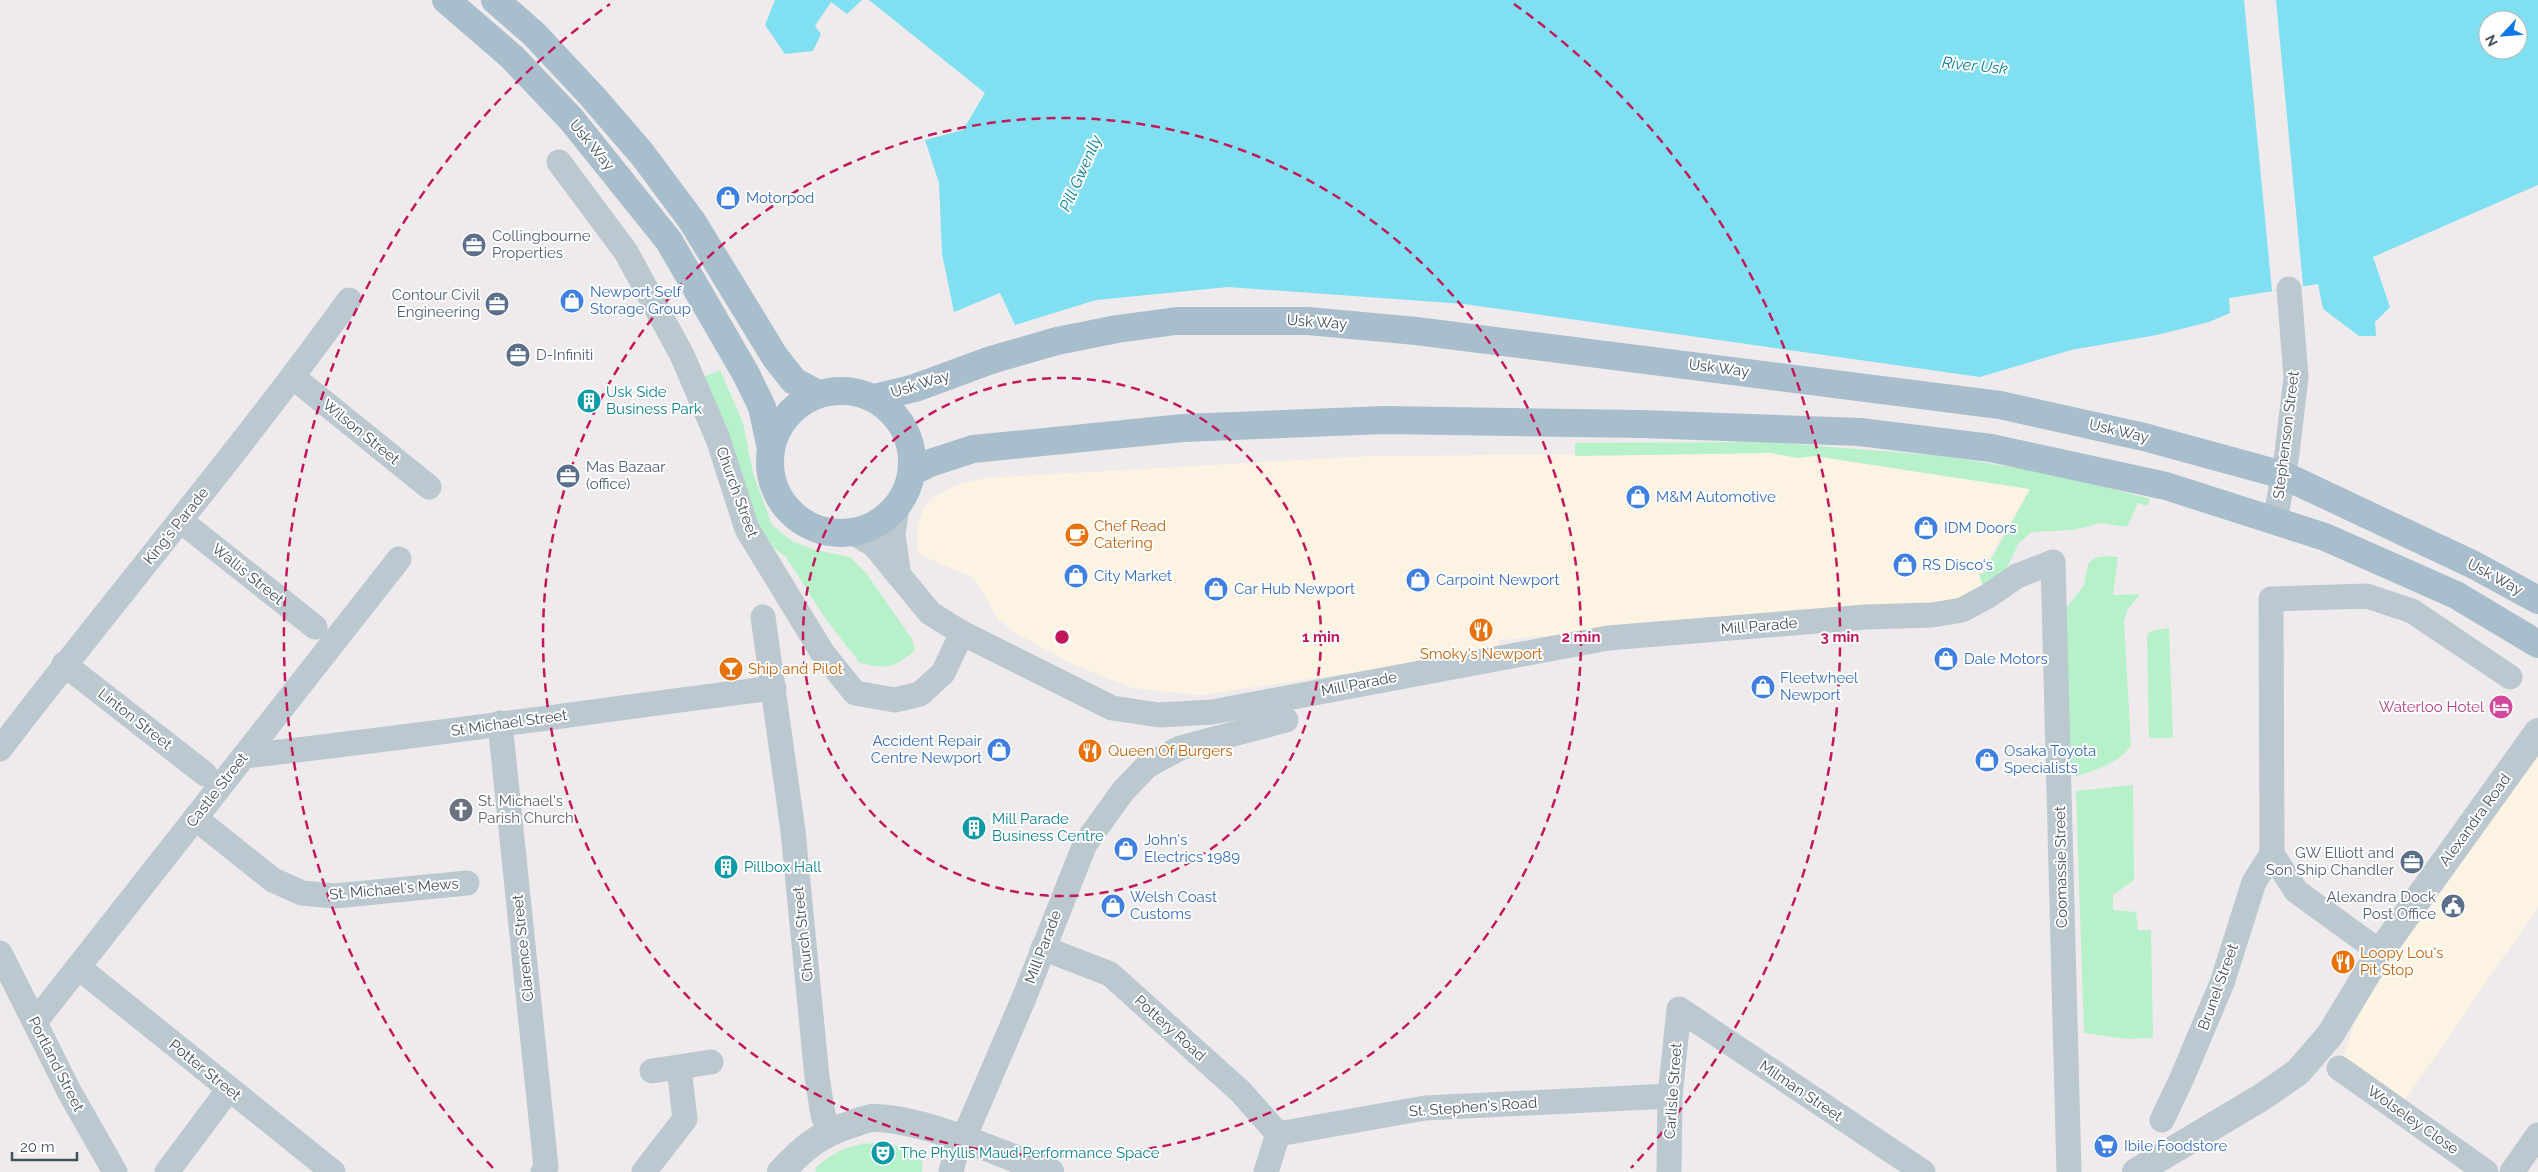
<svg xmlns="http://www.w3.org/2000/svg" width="2538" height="1172" font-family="Raleway,sans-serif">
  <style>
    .commercial { fill: #fdf3e2 }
    .green { fill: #b6f1c9 }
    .water { fill: #80e0f1; fill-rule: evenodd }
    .pier { fill: #efebec }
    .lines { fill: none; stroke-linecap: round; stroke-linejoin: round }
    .minor { stroke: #bbc8d0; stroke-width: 25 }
    .tertiary { stroke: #bbc8d0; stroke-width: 28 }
    .primary { stroke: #a9becd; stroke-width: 28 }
    .ring { fill: none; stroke: #c2185b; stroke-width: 2.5; stroke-dasharray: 9 6 }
    .labels { text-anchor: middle; stroke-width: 4; stroke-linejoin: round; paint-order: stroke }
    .street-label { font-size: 15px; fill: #43515a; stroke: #fff }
    .shop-label { font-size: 15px; fill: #366cbe; stroke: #fff; text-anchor: start }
    .service-label { font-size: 15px; fill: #4e5e75; stroke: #fff; text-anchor: start }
    .culture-label { font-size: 15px; fill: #0d838f; stroke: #fff; text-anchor: start }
    .food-label { font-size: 15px; fill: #c56008; stroke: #fff; text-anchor: start }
    .hotel-label { font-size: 15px; fill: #b23c85; stroke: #fff; text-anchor: end }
    .worship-label { font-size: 15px; fill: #5b616d; stroke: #fff; text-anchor: start }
    .water-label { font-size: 16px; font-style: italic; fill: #058096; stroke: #fff }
    .centre { fill: #c2185b; stroke: #fff; stroke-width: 2.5 }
    .ring-label { font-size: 15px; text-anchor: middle; font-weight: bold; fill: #c2185b; stroke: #fff; stroke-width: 4; stroke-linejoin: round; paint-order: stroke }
  </style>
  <rect width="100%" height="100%" fill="#efebec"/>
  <g class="commercial">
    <polygon points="1771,453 1798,458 1814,456 2031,489 1979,574 1983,586 1961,599 1910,606 1499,640 1499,649 1423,665 1381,668 1201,695 1132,688 1066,661 1014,632 998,619 974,578 920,555 917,546 918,525 923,510 932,498 956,485 985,478 1371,456"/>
    <polygon points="2538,732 2538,907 2398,1110 2339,1068 2380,952"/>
  </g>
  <g class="green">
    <path d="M720,370L743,423L753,473L772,525L792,541L815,550L850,557L866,573L912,639L915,650C894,669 887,669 860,663L827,621L786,557L770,545L747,512L704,377Z"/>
    <polygon points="1770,442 1943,456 2060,475 2150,499 2147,506 2138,503 2127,527 2101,523 2073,530 2032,532 2019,543 2004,573 1983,586 1979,574 1983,574 2030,489 1814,456 1798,458 1771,453 1575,456 1575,443"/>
    <path d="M2106,556L2118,557L2113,595L2140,594L2127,610L2124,622L2131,746C2117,764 2098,769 2077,776L2067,771L2064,616L2068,606L2084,585L2088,564L2094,558Z"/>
    <polygon points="2169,628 2173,738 2149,738 2147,636 2151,631"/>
    <polygon points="2133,785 2134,880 2113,895 2113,910 2136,912 2138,930 2151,930 2153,1038 2127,1039 2084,1033 2076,791"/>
    <path d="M876,1143C894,1146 928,1147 922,1172H816L815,1168C835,1151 850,1144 876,1143Z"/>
  </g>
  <g class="water">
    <polygon points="775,0 862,0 847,14 831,2 815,26 821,34 813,51 785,54 765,25"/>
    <path d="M869,0H2538V185L2373,257L2390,307L2375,322L2376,336H2359L2323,309L2318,284L2229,298L2230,313L2209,322L2157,335L2071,350L1980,377L1464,304L1228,287L1096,300L1015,325L1000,293L954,312L942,254L939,183L925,140L963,130L985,93ZM2488,20H2518V50H2488Z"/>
  </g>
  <polygon class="pier" points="2244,0 2276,0 2303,286 2272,291"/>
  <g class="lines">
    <g class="minor">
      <polyline points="559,162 626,252 682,355 718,439 747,529 822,652 855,693 895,700 920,694 943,673 962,633"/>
      <polyline points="293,377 429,487"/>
      <polyline points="897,506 893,535 899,576"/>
      <polyline points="181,521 315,627"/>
      <polyline points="2275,522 2287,453 2296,377 2289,289"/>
      <polyline points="854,533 874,545 930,613 962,633 1112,708 1159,715 1212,712 1608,638 1866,617 1932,615 1962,610 1988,596 2017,576 2053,562 2069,1172"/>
      <polyline points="763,617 793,831 817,1077 823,1115 829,1131"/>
      <polyline points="64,664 205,774"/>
      <polyline points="500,723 546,1167 543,1172"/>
      <path d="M0,749C115,598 238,454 349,300"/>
      <path d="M244,756C421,737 597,710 774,688"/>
      <polyline points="195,818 273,880 302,893 335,896 467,883"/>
      <polyline points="2272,854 2271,599 2367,596 2412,611 2510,677"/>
      <polyline points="1043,948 1110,974 1241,1092 1278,1134"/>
      <polyline points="0,953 70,1093 115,1172"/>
      <polyline points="78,967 333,1172"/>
      <polyline points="35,1022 399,559"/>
      <polyline points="2339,1068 2486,1172"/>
      <polyline points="652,1071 711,1062"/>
      <polyline points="2162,1120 2182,1078 2222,983 2254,882 2272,854 2296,891 2380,952"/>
      <polyline points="1278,1134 1425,1108 1670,1096"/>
      <polyline points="963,1140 1024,998 1085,844 1123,791 1147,766 1180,748 1286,720"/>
      <polyline points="167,1172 229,1089"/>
      <polyline points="644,1172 685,1119 679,1068"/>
      <polyline points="951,1172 959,1139"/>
      <polyline points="1266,1172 1278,1134"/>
      <polyline points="1669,1172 1670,1096 1679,1009 1923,1172"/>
      <polyline points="2512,1172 2538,1135"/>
    </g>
    <g class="tertiary">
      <path d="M781,1172C804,1147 820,1134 852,1124C858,1122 865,1119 871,1118C921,1117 1001,1154 1050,1172"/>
      <polyline points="2136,1172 2262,1097 2298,1072 2330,1035 2380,952 2538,732"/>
    </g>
    <g class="primary">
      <polyline points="446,0 512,57 571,119 669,241 746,374 762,407 771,449"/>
      <polyline points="495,0 534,34 592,96 642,154 692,221 775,357 794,381 818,394"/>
      <circle cx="841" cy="462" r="71"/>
      <polyline points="874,398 915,388 991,360 1057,341 1117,329 1176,321 1308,321 1416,331 2000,405 2144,437 2283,475 2474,565 2538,600"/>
      <polyline points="912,472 930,463 973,449 1183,428 1385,420 1641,424 1860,432 1991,448 2166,486 2325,537 2456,595 2538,644"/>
    </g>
  </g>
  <g class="ring">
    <circle cx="1062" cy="637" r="259"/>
    <circle cx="1062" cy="637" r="519"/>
    <path d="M493 1168A778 778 0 0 1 610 4M1514 4A778 778 0 0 1 1631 1168"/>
  </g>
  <defs>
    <symbol id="shop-disc" viewBox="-11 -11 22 22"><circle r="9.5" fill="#3f7fe0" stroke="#fff"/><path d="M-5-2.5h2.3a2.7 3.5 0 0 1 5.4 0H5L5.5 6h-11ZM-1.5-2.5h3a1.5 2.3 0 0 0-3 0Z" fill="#fff"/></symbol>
    <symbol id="office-disc" viewBox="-11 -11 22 22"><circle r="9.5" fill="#5c6f8a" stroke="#fff"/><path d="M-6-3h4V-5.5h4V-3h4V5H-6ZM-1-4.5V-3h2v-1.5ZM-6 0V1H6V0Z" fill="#fff"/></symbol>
    <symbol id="building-disc" viewBox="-11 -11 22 22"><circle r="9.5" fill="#0f9aa8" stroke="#fff"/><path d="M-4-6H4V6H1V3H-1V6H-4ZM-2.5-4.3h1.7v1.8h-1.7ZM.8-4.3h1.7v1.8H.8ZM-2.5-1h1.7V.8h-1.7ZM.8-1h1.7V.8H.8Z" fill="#fff"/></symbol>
    <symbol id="cafe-disc" viewBox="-11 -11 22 22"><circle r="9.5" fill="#e8710a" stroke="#fff"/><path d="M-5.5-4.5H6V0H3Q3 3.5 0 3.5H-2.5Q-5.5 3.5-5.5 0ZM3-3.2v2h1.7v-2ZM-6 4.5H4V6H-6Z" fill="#fff"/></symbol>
    <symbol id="restaurant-disc" viewBox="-11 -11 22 22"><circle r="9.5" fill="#e8710a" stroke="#fff"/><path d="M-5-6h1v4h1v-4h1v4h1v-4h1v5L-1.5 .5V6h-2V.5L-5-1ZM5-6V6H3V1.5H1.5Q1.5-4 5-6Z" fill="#fff"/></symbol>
    <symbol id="bar-disc" viewBox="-11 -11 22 22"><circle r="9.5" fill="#e8710a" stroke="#fff"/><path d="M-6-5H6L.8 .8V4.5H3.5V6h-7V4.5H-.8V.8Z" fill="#fff"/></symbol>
    <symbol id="hotel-disc" viewBox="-11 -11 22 22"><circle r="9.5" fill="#d1479c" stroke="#fff"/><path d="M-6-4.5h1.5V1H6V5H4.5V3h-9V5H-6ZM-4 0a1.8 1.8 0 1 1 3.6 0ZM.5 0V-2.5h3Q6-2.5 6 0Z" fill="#fff"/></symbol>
    <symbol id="church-disc" viewBox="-11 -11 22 22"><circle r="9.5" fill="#6b7280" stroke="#fff"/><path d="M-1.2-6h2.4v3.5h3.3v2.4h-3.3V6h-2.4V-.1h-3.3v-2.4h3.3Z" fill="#fff"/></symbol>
    <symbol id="civic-disc" viewBox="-11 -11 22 22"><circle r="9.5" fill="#5c6f8a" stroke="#fff"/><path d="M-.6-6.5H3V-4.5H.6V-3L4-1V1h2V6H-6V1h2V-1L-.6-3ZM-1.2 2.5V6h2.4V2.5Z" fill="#fff"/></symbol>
    <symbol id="supermarket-disc" viewBox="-11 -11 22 22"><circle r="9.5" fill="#3f7fe0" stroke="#fff"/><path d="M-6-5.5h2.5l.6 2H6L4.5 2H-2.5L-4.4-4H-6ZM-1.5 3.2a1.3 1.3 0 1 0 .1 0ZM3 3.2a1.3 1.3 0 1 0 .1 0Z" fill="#fff"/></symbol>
    <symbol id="theatre-disc" viewBox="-11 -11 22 22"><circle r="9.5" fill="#0f9aa8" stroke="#fff"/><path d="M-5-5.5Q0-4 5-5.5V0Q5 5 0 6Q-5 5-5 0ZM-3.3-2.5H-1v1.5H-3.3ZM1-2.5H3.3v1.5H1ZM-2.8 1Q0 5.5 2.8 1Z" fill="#fff"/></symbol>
  </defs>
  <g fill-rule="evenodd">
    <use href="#shop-disc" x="714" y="184" width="28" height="28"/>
    <use href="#office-disc" x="460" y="231" width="28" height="28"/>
    <use href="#shop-disc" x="558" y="287" width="28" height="28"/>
    <use href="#office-disc" x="483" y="290" width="28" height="28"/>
    <use href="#office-disc" x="504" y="341" width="28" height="28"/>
    <use href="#building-disc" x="575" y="387" width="28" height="28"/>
    <use href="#office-disc" x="554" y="462" width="28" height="28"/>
    <use href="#shop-disc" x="1624" y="483" width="28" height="28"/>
    <use href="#shop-disc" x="1912" y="514" width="28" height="28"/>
    <use href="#cafe-disc" x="1063" y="521" width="28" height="28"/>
    <use href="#shop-disc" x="1891" y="551" width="28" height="28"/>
    <use href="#shop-disc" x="1062" y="562" width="28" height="28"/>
    <use href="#shop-disc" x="1404" y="566" width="28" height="28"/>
    <use href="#shop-disc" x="1202" y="575" width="28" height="28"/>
    <use href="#restaurant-disc" x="1467" y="616" width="28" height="28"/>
    <use href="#shop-disc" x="1932" y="645" width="28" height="28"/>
    <use href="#bar-disc" x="717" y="655" width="28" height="28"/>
    <use href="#shop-disc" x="1749" y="673" width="28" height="28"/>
    <use href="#hotel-disc" x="2487" y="693" width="28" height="28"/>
    <use href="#shop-disc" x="985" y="736" width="28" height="28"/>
    <use href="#restaurant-disc" x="1076" y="737" width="28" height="28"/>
    <use href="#shop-disc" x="1973" y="746" width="28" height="28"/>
    <use href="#church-disc" x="447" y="796" width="28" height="28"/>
    <use href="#building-disc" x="960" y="814" width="28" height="28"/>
    <use href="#shop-disc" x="1112" y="835" width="28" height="28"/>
    <use href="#office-disc" x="2398" y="848" width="28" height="28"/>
    <use href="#building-disc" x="712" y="853" width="28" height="28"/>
    <use href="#shop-disc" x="1099" y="892" width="28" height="28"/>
    <use href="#civic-disc" x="2439" y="892" width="28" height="28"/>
    <use href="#restaurant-disc" x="2329" y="948" width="28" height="28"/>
    <use href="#supermarket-disc" x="2092" y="1132" width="28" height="28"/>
    <use href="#theatre-disc" x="869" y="1139" width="28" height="28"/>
  </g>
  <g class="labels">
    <g class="street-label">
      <text transform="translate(592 145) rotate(50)" y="5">Usk Way</text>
      <text transform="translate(1317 322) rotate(4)" y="5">Usk Way</text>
      <text transform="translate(1719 368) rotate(7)" y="5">Usk Way</text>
      <text transform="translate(920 384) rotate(-17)" y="5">Usk Way</text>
      <text transform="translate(2119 431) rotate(13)" y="5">Usk Way</text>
      <text transform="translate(361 432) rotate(39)" y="5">Wilson Street</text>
      <text transform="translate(2286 435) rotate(-83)" y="5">Stephenson Street</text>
      <text transform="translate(737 492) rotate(70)" y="5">Church Street</text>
      <text transform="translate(176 526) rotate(-51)" y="5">King's Parade</text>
      <text transform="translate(248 574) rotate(39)" y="5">Wallis Street</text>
      <text transform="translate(2495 577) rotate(28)" y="5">Usk Way</text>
      <text transform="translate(1759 626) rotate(-5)" y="5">Mill Parade</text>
      <text transform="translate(1359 684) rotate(-11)" y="5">Mill Parade</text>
      <text transform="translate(135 719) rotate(38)" y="5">Linton Street</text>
      <text transform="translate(509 723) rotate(-8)" y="5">St Michael Street</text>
      <text transform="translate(217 790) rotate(-52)" y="5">Castle Street</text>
      <text transform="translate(2475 820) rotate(-54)" y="5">Alexandra Road</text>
      <text transform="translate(2061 867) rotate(-91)" y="5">Coomassie Street</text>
      <text transform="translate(394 889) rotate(-5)" y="5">St. Michael's Mews</text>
      <text transform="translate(803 934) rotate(-96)" y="5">Church Street</text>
      <text transform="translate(1043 947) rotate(-69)" y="5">Mill Parade</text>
      <text transform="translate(523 948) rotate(-96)" y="5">Clarence Street</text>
      <text transform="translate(2218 987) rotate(-70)" y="5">Brunel Street</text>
      <text transform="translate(1170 1028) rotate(42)" y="5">Pottery Road</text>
      <text transform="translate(56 1064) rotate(63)" y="5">Portland Street</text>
      <text transform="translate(205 1070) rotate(39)" y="5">Potter Street</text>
      <text transform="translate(1673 1091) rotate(-86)" y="5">Carlisle Street</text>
      <text transform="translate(1801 1091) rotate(34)" y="5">Milman Street</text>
      <text transform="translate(1473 1107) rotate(-4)" y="5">St. Stephen's Road</text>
      <text transform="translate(2413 1120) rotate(35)" y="5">Wolseley Close</text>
    </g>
    <g class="shop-label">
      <text x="746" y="203">Motorpod</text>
      <text x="590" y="297">Newport Self<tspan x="590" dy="17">Storage Group</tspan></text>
      <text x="1656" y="502">M&amp;M Automotive</text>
      <text x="1944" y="533">IDM Doors</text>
      <text x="1922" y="570">RS Disco's</text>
      <text x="1094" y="581">City Market</text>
      <text x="1436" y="585">Carpoint Newport</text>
      <text x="1234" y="594">Car Hub Newport</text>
      <text x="1964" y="664">Dale Motors</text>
      <text x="1780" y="683">Fleetwheel<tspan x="1780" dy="17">Newport</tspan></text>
      <text x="982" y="746" text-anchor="end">Accident Repair<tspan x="982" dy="17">Centre Newport</tspan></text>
      <text x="2004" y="756">Osaka Toyota<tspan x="2004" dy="17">Specialists</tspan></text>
      <text x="1144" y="845">John's<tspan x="1144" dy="17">Electrics 1989</tspan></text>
      <text x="1130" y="902">Welsh Coast<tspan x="1130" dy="17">Customs</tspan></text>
      <text x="2124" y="1151">Ibile Foodstore</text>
    </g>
    <g class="service-label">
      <text x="492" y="241">Collingbourne<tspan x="492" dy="17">Properties</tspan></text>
      <text x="480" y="300" text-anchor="end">Contour Civil<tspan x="480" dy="17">Engineering</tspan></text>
      <text x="536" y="360">D-Infiniti</text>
      <text x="586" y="472">Mas Bazaar<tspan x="586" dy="17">(office)</tspan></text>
      <text x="2394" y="858" text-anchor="end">GW Elliott and<tspan x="2394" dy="17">Son Ship Chandler</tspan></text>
      <text x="2436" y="902" text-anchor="end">Alexandra Dock<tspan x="2436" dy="17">Post Office</tspan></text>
    </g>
    <g class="culture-label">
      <text x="606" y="397">Usk Side<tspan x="606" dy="17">Business Park</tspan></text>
      <text x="992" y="824">Mill Parade<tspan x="992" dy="17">Business Centre</tspan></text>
      <text x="744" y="872">Pillbox Hall</text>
      <text x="900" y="1158">The Phyllis Maud Performance Space</text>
    </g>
    <g class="food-label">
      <text x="1094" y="531">Chef Read<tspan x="1094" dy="17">Catering</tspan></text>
      <text x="1481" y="659" text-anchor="middle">Smoky's Newport</text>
      <text x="748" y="674">Ship and Pilot</text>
      <text x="1108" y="756">Queen Of Burgers</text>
      <text x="2360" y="958">Loopy Lou's<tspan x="2360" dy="17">Pit Stop</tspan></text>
    </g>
    <g class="hotel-label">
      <text x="2484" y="712">Waterloo Hotel</text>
    </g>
    <g class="worship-label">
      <text x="478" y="806">St. Michael's<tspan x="478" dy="17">Parish Church</tspan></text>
    </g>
    <g class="water-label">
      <text transform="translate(1975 65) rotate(6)" y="6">River Usk</text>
      <text transform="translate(1080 173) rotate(-66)" y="6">Pill Gwenlly</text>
    </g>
  </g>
  <circle cx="1062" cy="637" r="8" class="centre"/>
  <g class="ring-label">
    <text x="1321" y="642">1 min</text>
    <text x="1581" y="642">2 min</text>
    <text x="1840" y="642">3 min</text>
  </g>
  <g transform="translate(2503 35) rotate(244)"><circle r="24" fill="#ffffff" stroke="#b4b9bd"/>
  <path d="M0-4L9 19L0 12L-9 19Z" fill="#0d79e7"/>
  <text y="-8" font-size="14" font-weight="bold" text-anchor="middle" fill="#43515a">N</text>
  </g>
  <path d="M12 1152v8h65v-8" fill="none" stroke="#43515a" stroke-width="2.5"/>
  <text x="20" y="1152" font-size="15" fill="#43515a" stroke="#ffffff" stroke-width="4" paint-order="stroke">20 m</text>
</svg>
